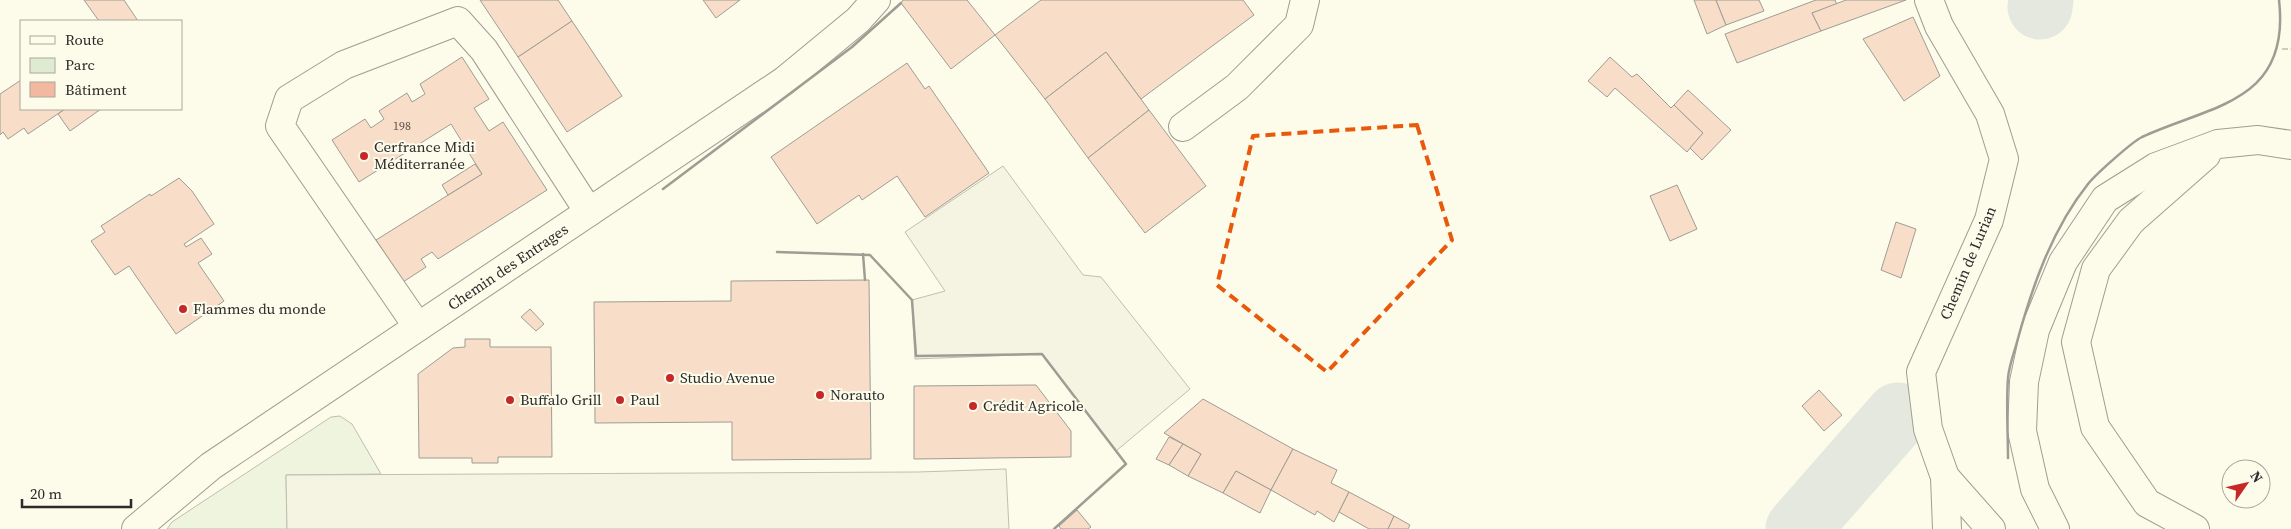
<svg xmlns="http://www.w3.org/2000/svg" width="2291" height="529" font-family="'Source Serif 4',serif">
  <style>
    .green { fill: #deebd1; stroke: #74746e }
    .parking { fill: #eceadb; stroke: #74746e }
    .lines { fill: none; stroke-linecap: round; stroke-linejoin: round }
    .river { stroke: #c7d0d0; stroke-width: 65 }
    .building { fill: #f2b8a0; stroke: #2b2b2b }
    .minor-casing { stroke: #2b2b2b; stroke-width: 30 }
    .highway-casing { stroke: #2b2b2b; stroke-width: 30 }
    .minor { stroke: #fdfbea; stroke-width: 28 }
    .highway { stroke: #fdfbea; stroke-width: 28 }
    .fence { stroke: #2b2b2b; stroke-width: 1; stroke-dasharray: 6 2.5; stroke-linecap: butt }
    .wall { stroke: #2b2b2b; stroke-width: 2.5 }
    .marked { fill: none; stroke: #e8590c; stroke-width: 4; stroke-dasharray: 10 6; stroke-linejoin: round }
    .poi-dot { fill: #c62828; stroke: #fdfbea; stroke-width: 2 }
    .labels { text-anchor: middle; stroke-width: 4; stroke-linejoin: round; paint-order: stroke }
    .number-label { font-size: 12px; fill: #5d4e48 }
    .poi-label { font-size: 15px; fill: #2b2b2b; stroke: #fdfbea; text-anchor: start }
    .street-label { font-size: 15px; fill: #2b2b2b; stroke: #fdfbea }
  </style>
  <rect width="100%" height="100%" fill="#fdfbea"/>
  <polygon class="green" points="340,416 352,424 381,474 286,475 287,529 167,529 172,522 331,417"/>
  <g class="parking">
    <polygon points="1003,166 1083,275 1101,277 1190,389 1116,451 1042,354 915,359 912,300 945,291 905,232"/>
    <polygon points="1006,469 1009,529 287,529 286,475 918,472"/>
  </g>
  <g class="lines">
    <g class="river">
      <polyline points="2040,7 2041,0"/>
      <polyline points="1798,529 1898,415"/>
    </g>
  </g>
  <g class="building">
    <polygon points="84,0 124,0 138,21 99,21"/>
    <polygon points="480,0 558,0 572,21 518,57"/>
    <polygon points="703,0 740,0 716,18"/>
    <polygon points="903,0 967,0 995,35 951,69 901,3"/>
    <polygon points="1041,0 1243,0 1254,15 1141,99 1106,52 1045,99 995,35"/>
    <polygon points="1694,0 1716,0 1726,25 1707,34"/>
    <polygon points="1716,0 1759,0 1764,11 1726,25"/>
    <polygon points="1816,0 1835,0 1837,5 1812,13 1821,31 1737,63 1725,34"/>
    <polygon points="1846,0 1906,0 1821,31 1812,13"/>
    <polygon points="1913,17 1940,76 1904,101 1863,39"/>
    <polygon points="572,21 622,96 567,132 518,57"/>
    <polygon points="1106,52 1149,110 1088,158 1045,99"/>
    <polygon points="462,57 489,99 474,108 489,131 503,122 547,190 438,259 432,252 421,259 426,267 403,282 376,240 482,174 451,124 359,182 332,140 365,119 371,128 384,119 379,111 407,93 412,102 425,94 420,84"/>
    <polygon points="1610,57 1632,77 1637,74 1671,108 1674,105 1703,133 1687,152 1615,88 1607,97 1588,81"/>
    <polygon points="907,63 925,89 929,86 989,173 925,217 897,176 862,200 859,195 817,224 771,157"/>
    <polygon points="21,80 21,109 65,109 28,134 24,128 8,139 3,132 0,135 0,94"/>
    <polygon points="1688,90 1731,130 1702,160 1690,148 1703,133 1674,105"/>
    <polygon points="65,109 101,109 70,131 58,114"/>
    <polygon points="1149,110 1206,186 1145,233 1088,158"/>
    <polygon points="475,164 482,174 448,195 442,185"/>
    <polygon points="179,178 192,191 214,224 184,244 186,247 201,238 212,254 198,263 224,301 176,334 129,266 115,275 91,241 105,232 101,226 150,194 151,196"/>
    <polygon points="1677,185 1697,229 1670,241 1650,196"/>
    <polygon points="1896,222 1916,229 1901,278 1881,270"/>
    <polygon points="869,280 871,459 732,460 732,422 595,423 594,302 731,301 731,281"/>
    <polygon points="530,309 544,324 536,331 521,317"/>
    <polygon points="465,339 490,339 490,347 551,347 552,457 498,457 498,463 472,463 472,458 419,458 418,374 453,348 465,347"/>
    <polygon points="1036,385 1071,431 1071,457 914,459 914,386"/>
    <polygon points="1819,390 1842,415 1824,431 1802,406"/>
    <polygon points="1203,399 1293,449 1271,490 1236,471 1223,493 1188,476 1201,454 1164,433"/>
    <polygon points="1169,437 1183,444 1169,465 1156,459"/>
    <polygon points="1183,444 1201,454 1188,476 1169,465"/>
    <polygon points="1293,449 1337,470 1331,483 1349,492 1334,522 1317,511 1315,515 1271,490"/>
    <polygon points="1236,471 1271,490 1260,513 1223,493"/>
    <polygon points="1349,492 1394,516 1388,529 1369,529 1339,512"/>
    <polygon points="1077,510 1091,527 1088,529 1061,529 1059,526"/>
    <polygon points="1394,516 1410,525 1408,529 1388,529"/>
  </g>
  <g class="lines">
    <defs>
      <g id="minor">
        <polyline points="1929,0 1939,26 1990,114 2004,159 1989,220 1921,372 1928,429 1945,477 1947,529"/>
        <polyline points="1183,127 1237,87 1299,25 1305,0"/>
        <polyline points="418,327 280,126 289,99 344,65 458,21 484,50 589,212"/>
        <polyline points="1945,477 1991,529"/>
        <polyline points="136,529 211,466 784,81 858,20 876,0"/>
      </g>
      <g id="highway">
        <polyline points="2055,529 2035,489 2022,431 2024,382 2035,330 2063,262 2105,199 2156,167 2218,144 2258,140 2291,145"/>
        <polyline points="2195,529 2147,503 2095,427 2076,342 2096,269 2131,221 2206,155"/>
      </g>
    </defs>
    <use href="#minor" class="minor-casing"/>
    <use href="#highway" class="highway-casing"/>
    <use href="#minor" class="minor"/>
    <use href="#highway" class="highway"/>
    <polyline class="fence" points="2282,49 2291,49"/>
    <g class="wall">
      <polyline points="663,189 852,47 901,3"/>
      <polyline points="777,252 870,255 912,300 916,356 1042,354 1126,464 1054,529"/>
      <polyline points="863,254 865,280"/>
      <path d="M2008,458C2008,432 2006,405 2008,378C2009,366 2014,353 2017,342C2032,287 2052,229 2088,184C2096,174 2132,142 2142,137C2211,105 2291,103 2279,0"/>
    </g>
  </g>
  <path d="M0 0H2291V529H0ZM1417,125L1452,240L1327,372L1217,285L1253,136Z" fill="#fdfbea" fill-opacity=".55" fill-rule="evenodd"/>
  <path class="marked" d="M1417,125L1452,240L1327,372L1217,285L1253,136Z"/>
  <g class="poi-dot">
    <circle cx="364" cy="156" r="5"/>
    <circle cx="183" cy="309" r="5"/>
    <circle cx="670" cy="378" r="5"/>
    <circle cx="820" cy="395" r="5"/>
    <circle cx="510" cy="400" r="5"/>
    <circle cx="620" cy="400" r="5"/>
    <circle cx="973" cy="406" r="5"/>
  </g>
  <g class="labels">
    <g class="number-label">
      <text x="402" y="130">198</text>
    </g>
    <g class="poi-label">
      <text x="374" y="152">Cerfrance Midi<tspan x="374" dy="17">Méditerranée</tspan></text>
      <text x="193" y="314">Flammes du monde</text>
      <text x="680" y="383">Studio Avenue</text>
      <text x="830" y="400">Norauto</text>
      <text x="520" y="405">Buffalo Grill</text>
      <text x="630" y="405">Paul</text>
      <text x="983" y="411">Crédit Agricole</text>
    </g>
    <g class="street-label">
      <text transform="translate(1968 263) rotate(-67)" y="5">Chemin de Lurian</text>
      <text transform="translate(508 267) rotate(-34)" y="5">Chemin des Entrages</text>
    </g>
  </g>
  <rect x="20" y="20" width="162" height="90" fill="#fdfbea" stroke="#a9a89e"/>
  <rect x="30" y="36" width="25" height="8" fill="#fdfbea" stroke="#a9a89e"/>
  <text x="65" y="45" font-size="15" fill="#2b2b2b">Route</text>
  <rect x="30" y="58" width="25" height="15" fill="#deebd1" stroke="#a9a89e"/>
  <text x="65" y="70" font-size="15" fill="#2b2b2b">Parc</text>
  <rect x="30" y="82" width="25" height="15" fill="#f2b8a0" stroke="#a9a89e"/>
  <text x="65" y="95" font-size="15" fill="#2b2b2b">Bâtiment</text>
  <g transform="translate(2246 484) rotate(56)"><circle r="24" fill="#fdfbea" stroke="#a9a89e"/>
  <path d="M0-4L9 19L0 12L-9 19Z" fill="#c62828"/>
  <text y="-8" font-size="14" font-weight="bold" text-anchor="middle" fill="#2b2b2b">N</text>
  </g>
  <path d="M22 499v8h109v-8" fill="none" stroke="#2b2b2b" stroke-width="2.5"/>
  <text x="30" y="499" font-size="15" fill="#2b2b2b" stroke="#fdfbea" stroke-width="4" paint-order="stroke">20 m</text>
</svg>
